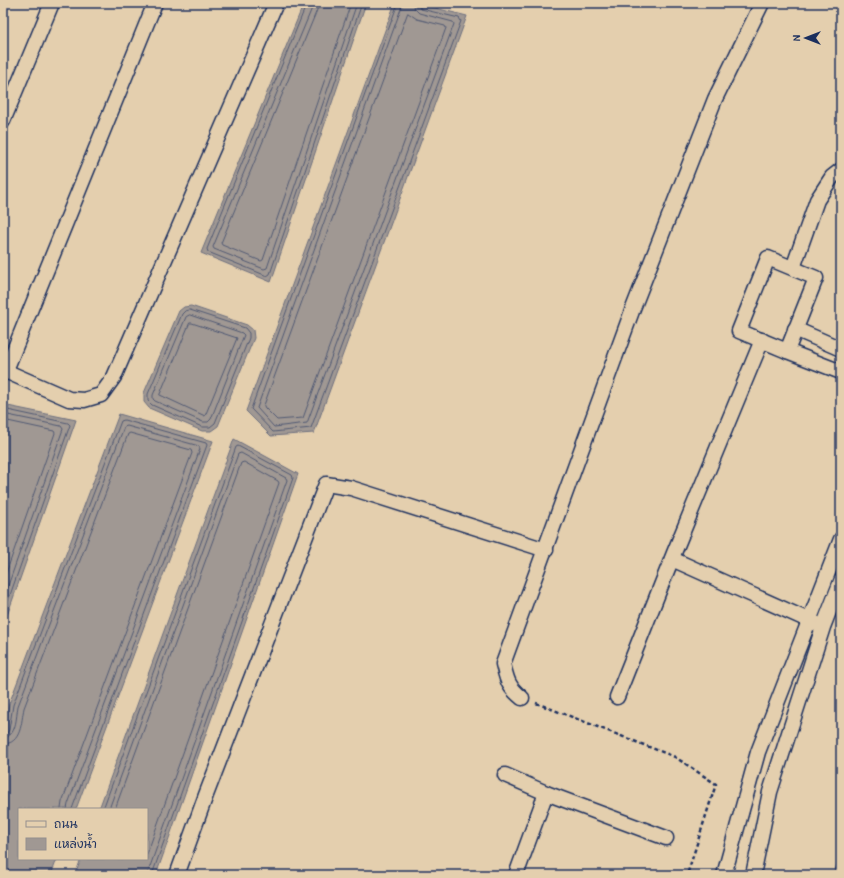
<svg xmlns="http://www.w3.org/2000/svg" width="844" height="878" font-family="'Patrick Hand','Playpen Sans Thai',sans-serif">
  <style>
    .water { fill: #a09893; stroke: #6b6e7e }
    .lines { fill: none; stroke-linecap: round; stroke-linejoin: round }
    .shore { stroke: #505973; stroke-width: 1 }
    .minor-casing { stroke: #1b2f5e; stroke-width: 17 }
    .path { stroke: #1b2f5e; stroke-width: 2.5; stroke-dasharray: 4 3; stroke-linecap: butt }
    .minor { stroke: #e4cfae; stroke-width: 14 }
  </style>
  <rect width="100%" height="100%" fill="#e4cfae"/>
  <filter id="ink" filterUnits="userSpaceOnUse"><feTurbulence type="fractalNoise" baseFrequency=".025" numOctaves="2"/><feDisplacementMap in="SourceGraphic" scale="8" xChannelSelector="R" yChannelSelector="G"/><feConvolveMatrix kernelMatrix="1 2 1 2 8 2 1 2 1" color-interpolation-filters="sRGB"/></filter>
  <g filter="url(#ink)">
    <g class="water">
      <polygon points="304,3 366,3 271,282 201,253"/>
      <polygon points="395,3 415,3 467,16 314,433 271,436 246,411"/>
      <polygon points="191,306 247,325 253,330 254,338 218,426 211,431 202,431 149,408 144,402 144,393 179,311 184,307"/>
      <polygon points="3,405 76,420 3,627"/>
      <polygon points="119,414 213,441 76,809 19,809 19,859 57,859 51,875 3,875 3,740 9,704"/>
      <polygon points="234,439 298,474 156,875 75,875 81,859 147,859 147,809 99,809"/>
      <polygon points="841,855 841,875 833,875"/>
    </g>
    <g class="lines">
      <g class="shore">
        <polyline points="307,3 207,249 208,252 267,276 270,274 362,3"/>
        <polyline points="312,3 312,8 213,247 214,249 264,269 267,268 357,3"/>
        <polyline points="318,3 317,10 221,243 222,245 261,261 263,260 351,3"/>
        <polyline points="398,3 251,409 273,432 311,428 461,21 459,18 421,9 419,6 418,3"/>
        <polyline points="403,3 257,408 274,427 307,423 454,24 453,22 419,13 415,9 413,3"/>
        <polygon points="408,13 417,19 445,26 446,28 303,418 277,420 265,408 264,406"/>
        <polygon points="190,310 245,328 249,333 249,338 215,423 210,427 202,427 152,405 148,401 148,394 182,314 185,311"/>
        <polygon points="190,315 242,333 244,335 211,419 208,422 203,422 155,401 153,399 153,395 186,317"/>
        <polygon points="190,323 192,323 237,338 205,416 160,395"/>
        <polyline points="3,409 68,423 70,425 3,615"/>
        <polyline points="3,414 61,426 63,429 3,600"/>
        <polyline points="3,420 54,431 55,433 3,582"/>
        <polyline points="3,733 7,733 9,730 13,705 121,421 124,420 206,443 207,445 72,809"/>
        <path d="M3,738C17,737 16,717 18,706L124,427L127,426L199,446L200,449L68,804L67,809"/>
        <path d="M3,744C22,744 21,722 24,708L128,434L130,433L191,450L192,453L62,802L61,809"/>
        <polyline points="103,809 236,447 238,446 292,475 293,478 152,875"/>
        <polyline points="109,809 238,454 241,453 286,478 287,480 147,875"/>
        <polyline points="115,809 241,463 244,462 278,481 279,483 147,854"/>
      </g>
      <defs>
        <g id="minor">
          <polyline points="3,121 52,3"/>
          <polygon points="768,258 816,278 787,351 739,331"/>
          <polyline points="793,268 817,200 832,177 841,170"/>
          <polyline points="795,329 841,349"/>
          <polyline points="787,351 841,372"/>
          <polyline points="3,370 69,399 84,400 101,395 114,377 276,3"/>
          <polyline points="6,370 155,3"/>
          <polyline points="672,559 817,624"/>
          <polyline points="617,697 674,553 762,340"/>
          <path d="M522,698C508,687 507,680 503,664L632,311L715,99L762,3"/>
          <polyline points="505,775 546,793"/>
          <polyline points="177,875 206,795 326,484 351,488 546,550"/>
          <polyline points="516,875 546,793 666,838"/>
          <polyline points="724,875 758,752 841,539"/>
          <polyline points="753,875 770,792 823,627 841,581"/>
        </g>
      </defs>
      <use href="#minor" class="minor-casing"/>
      <polyline class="path" points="536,703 675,757 716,784 687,875"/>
      <use href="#minor" class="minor"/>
    </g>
  </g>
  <rect width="844" height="878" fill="none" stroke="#e4cfae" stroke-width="16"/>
  <rect x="8" y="8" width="828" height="862" fill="none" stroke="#1b2f5e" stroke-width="1.5" filter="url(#ink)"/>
  <rect x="18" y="808" width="130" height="52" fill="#e4cfae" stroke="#948f8e"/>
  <rect x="26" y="821" width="20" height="6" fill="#e4cfae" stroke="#948f8e"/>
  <text x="54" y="828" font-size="12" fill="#1b2f5e">ถนน</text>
  <rect x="26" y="838" width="20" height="12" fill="#a09893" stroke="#948f8e"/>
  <text x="54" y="848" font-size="12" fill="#1b2f5e">แหล่งน้ำ</text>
  <g transform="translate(806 38) rotate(270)" stroke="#e4cfae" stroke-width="3" paint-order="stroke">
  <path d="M0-3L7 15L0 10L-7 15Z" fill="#1b2f5e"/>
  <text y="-6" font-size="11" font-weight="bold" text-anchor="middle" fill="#1b2f5e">N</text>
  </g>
</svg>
